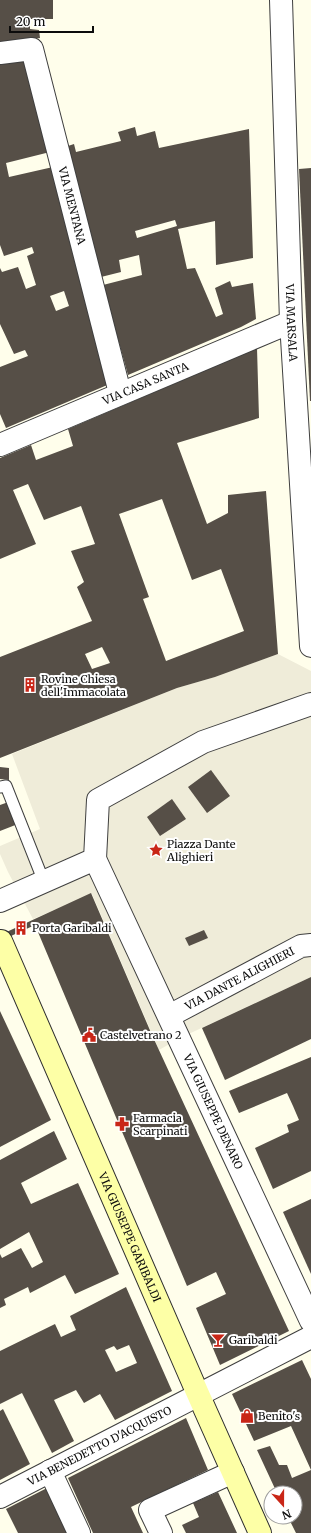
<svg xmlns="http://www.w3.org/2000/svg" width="311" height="1533" font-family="Merriweather,serif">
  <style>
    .plaza { fill: #efecd9 }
    .building { fill: #564f47; fill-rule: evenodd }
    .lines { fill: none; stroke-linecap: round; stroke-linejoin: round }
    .service-casing { stroke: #3f3f3f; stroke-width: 13 }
    .minor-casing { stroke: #3f3f3f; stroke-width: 24 }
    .secondary-casing { stroke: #2e2e2e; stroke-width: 24 }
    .service { stroke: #fff; stroke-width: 11 }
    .minor { stroke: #fff; stroke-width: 22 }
    .secondary { stroke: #fdffa6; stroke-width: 22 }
    .labels { text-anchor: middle; stroke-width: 4; stroke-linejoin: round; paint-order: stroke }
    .street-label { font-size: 11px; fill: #0c0c0c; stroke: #fff }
    .poi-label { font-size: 11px; fill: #0c0c0c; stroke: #fff; text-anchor: start }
  </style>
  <rect width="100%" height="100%" fill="#fffeeb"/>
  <polygon class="plaza" points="278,654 311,671 311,977 180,1038 159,1050 92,894 33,919 8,872 0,854 0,846 40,829 12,754 177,688 215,677"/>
  <g class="building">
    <polygon points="0,0 53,0 53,19 30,19 30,29 39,30 40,38 0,43"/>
    <path d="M25,59L50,152L6,163L9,177L53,167L112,383L6,428L0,414V367L28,356L25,350L14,354L0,324V268L2,272L18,267L26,289L36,285L27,256L34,253L32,247L4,256L0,245V62ZM64,291L69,306L56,311L50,296Z"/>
    <path d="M135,127L137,136L155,131L159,148L249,129L253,258L216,265L215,221L178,229L187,269L195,268L216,317L223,314L215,288L230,281L232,287L253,283L256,319L241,327L128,375L103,285L142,275L139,255L119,260L121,272L101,277L68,146L74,144L76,152L121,141L118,132ZM175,220L177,226L137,238L135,231Z"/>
    <polygon points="311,168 311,401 310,401 299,169"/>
    <path d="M257,348L259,418L177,443L207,524L228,513V495L266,491L278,654L215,677L177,688L0,758V657L92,621L77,587L84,582L71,551L95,544L81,506L44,520L28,484L13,490L36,544L0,559V458L31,445L36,460L73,446L68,429ZM162,499L192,580L221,569L244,631L166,661L143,599L149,597L119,514ZM102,647L110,663L92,669L85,654Z"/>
    <polygon points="0,767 9,768 9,780 0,779"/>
    <polygon points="211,770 230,796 207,813 188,787"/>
    <polygon points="172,799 186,819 160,836 147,817"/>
    <polygon points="14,800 23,822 0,831 0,805"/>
    <polygon points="91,893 152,1035 289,1331 220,1365 196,1308 226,1294 216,1272 187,1286 35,925 0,941 0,935"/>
    <polygon points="204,930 208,938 189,946 185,938"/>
    <polygon points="311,977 311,1039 225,1080 202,1028"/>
    <polygon points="0,1011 51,1120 0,1147"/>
    <polygon points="311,1057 311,1171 273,1189 255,1148 289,1132 287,1125 299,1120 293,1106 287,1093 239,1113 229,1091"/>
    <polygon points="54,1131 67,1159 21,1183 31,1204 78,1183 119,1274 75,1294 65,1275 30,1293 28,1287 4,1299 6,1305 0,1308 0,1254 2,1258 21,1248 32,1268 43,1262 29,1232 0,1249 0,1160"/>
    <polygon points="311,1199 311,1274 283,1212"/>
    <path d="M126,1287L172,1391L115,1420L100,1394L84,1403L76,1390L54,1400L74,1441L52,1453L22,1393L0,1404V1351L55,1324L61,1337L76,1330L70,1316ZM129,1345L137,1363L116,1372L105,1350L114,1346L117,1350Z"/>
    <polygon points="302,1360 311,1379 311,1533 296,1533 288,1517 295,1517 295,1493 277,1493 257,1450 270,1446 279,1465 287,1465 292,1478 311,1470 291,1426 254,1441 232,1394"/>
    <polygon points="3,1409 30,1464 0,1480 0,1411"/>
    <polygon points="186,1418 208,1470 131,1507 143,1533 93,1533 68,1478"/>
    <polygon points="47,1488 68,1533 18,1533 6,1509"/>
    <polygon points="218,1492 237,1533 186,1533 182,1525 199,1517 193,1503"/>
  </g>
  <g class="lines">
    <defs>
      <polyline id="service" points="0,787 6,786 44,882"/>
      <g id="minor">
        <path id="s1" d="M281,0L291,322L311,646"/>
        <path id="s2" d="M0,53L32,49L120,393"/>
        <path id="s3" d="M0,445L291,322"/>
        <path id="s4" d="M95,859L311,1321"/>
        <polyline points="0,901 95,859 98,800 203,742 311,704"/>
        <path id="s5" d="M169,1016L301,946L311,945"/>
        <polyline points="50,1471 79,1533"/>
        <path id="s6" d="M0,1497L311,1337"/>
        <polyline points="161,1533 150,1510 233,1472"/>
      </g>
      <g id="secondary">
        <path id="s7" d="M1,941L198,1394L260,1533"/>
      </g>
    </defs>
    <use href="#service" class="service-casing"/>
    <use href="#minor" class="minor-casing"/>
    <use href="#secondary" class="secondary-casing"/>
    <use href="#service" class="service"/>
    <use href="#minor" class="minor"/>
    <use href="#secondary" class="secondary"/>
  </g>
  <defs>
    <symbol id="building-bare" viewBox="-9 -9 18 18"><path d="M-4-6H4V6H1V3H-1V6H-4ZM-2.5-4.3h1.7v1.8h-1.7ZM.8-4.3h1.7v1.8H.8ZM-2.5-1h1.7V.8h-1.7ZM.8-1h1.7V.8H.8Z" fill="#c92617" stroke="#fff" stroke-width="2.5" paint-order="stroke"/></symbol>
    <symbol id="sight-bare" viewBox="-9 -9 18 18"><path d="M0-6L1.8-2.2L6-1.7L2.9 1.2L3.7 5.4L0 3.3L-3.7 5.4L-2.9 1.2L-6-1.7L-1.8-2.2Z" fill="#c92617" stroke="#fff" stroke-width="2.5" paint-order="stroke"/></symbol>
    <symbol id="civic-bare" viewBox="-9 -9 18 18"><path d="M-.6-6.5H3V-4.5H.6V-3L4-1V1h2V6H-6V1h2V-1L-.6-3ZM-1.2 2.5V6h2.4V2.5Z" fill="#c92617" stroke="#fff" stroke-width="2.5" paint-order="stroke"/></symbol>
    <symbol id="pharmacy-bare" viewBox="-9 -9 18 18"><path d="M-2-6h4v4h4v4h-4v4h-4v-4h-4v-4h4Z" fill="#c92617" stroke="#fff" stroke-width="2.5" paint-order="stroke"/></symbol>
    <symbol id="bar-bare" viewBox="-9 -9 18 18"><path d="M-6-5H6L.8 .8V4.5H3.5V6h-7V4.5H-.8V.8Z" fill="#c92617" stroke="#fff" stroke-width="2.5" paint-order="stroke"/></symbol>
    <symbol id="shop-bare" viewBox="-9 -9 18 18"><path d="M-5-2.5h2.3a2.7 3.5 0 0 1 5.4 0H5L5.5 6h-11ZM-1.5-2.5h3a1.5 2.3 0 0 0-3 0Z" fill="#c92617" stroke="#fff" stroke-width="2.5" paint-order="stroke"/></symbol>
  </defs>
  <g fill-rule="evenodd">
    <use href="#building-bare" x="20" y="675" width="20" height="20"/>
    <use href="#sight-bare" x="146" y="840" width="20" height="20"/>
    <use href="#building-bare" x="11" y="918" width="20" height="20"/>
    <use href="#civic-bare" x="79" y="1025" width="20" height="20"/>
    <use href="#pharmacy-bare" x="112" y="1114" width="20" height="20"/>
    <use href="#bar-bare" x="208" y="1330" width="20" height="20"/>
    <use href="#shop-bare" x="237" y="1406" width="20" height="20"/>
  </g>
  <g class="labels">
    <g class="street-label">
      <text dy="4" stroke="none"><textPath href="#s2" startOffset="194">VIA MENTANA</textPath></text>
      <text dy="4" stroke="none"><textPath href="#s1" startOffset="323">VIA MARSALA</textPath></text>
      <text dy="4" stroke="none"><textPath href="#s3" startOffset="158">VIA CASA SANTA</textPath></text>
      <text dy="4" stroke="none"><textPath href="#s5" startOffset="80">VIA DANTE ALIGHIERI</textPath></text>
      <text dy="4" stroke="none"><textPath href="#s4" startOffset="279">VIA GIUSEPPE DENARO</textPath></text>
      <text dy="4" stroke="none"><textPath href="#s7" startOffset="323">VIA GIUSEPPE GARIBALDI</textPath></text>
      <text dy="4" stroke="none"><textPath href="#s6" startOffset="112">VIA BENEDETTO D'ACQUISTO</textPath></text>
    </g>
    <g class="poi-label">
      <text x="41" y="683">Rovine Chiesa<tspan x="41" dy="13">dell'Immacolata</tspan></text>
      <text x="167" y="848">Piazza Dante<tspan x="167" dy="13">Alighieri</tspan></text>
      <text x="32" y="932">Porta Garibaldi</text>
      <text x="100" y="1039">Castelvetrano 2</text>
      <text x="133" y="1122">Farmacia<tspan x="133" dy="13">Scarpinati</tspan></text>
      <text x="229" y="1344">Garibaldi</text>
      <text x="258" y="1420">Benito's</text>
    </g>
  </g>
  <g transform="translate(283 1505) rotate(159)"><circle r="19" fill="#ffffff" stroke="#9e9e9e"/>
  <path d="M0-3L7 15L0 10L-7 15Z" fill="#c92617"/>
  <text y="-6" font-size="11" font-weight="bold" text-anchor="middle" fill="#0c0c0c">N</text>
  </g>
  <path d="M10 26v6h83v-6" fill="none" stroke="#0c0c0c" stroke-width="2"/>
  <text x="16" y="26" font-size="12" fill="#0c0c0c" stroke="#ffffff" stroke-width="3" paint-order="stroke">20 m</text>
</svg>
